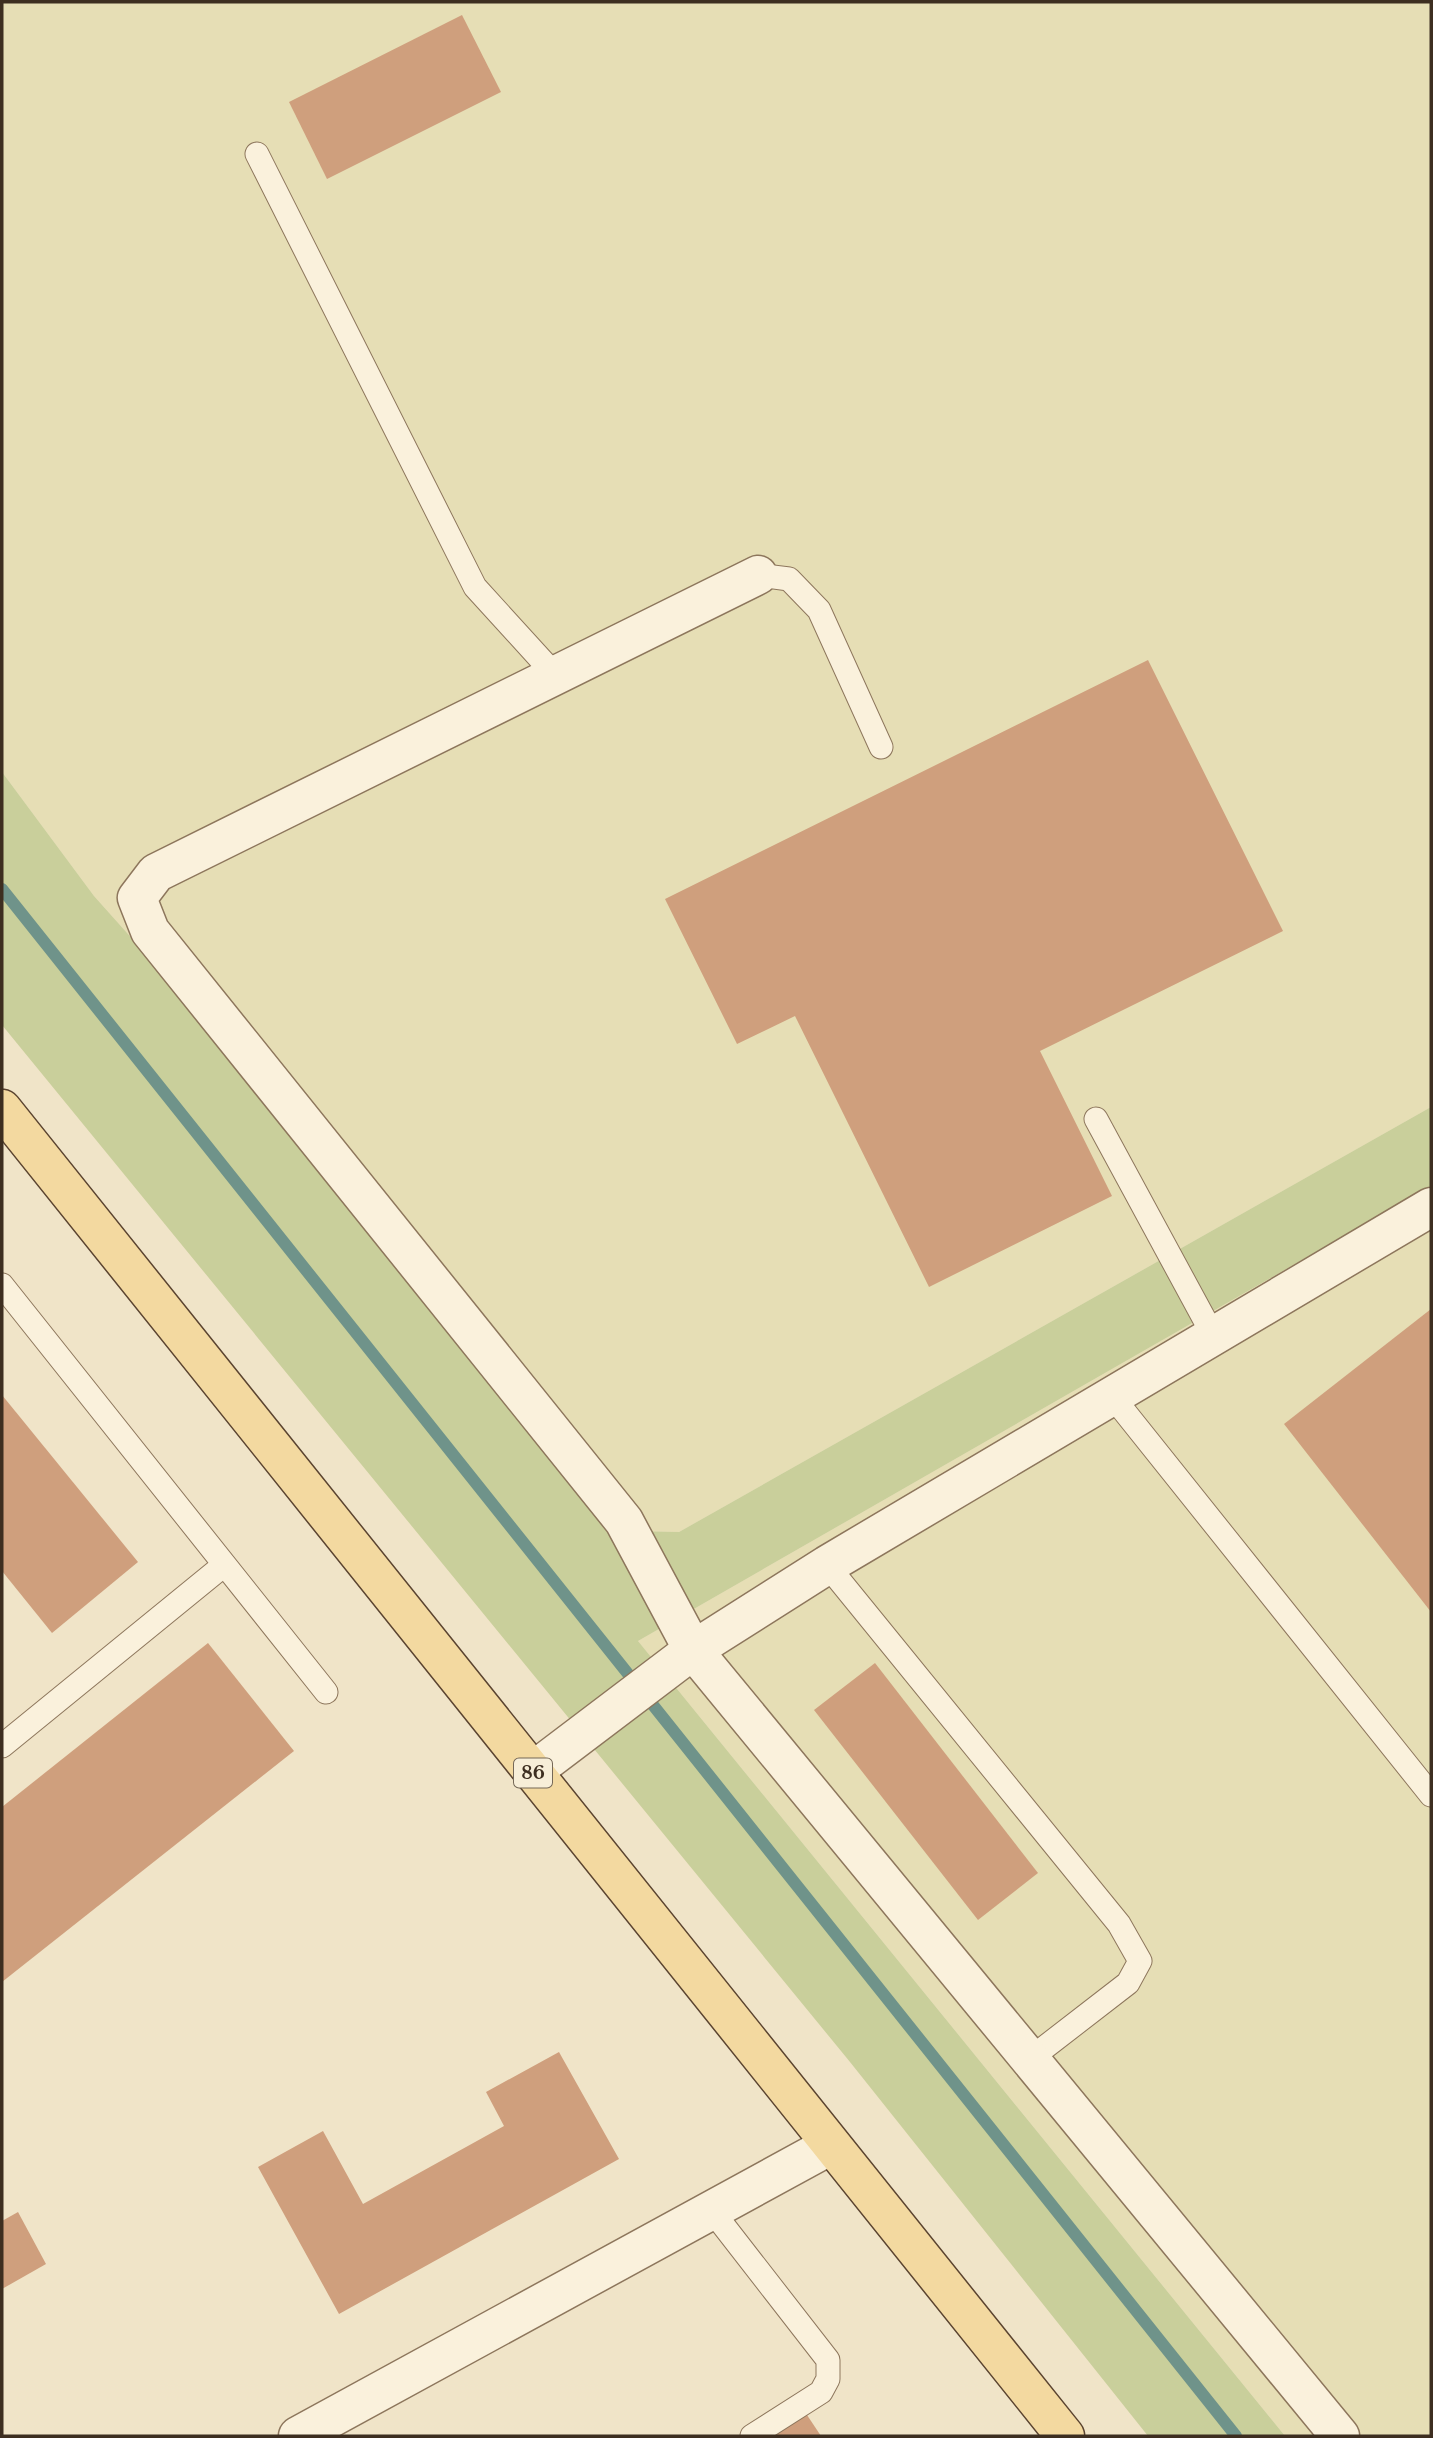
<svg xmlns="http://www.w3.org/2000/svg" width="1433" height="2438" font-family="'Libre Baskerville',serif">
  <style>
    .farmland { fill: #e6deb5 }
    .green { fill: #c9cf9b }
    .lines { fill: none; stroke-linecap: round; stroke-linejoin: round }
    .stream { stroke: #6f938a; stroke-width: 12 }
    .building { fill: #cf9f7d }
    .lane-casing { stroke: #8d765c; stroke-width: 25 }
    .street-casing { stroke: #8d765c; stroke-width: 41 }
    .primary-casing { stroke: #5b4430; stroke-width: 41 }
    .lane { stroke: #faf1dc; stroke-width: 23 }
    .street { stroke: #faf1dc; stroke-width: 38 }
    .primary { stroke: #f3d9a0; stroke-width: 38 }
    .labels { text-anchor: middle; stroke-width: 6; stroke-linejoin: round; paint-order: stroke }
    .shield { fill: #f7eed8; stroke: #756857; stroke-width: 2 }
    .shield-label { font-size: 18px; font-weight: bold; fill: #3d2e20 }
  </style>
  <rect width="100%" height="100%" fill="#f0e4c8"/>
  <g class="farmland">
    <polygon points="2,2 1431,2 1431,1107 679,1532 635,1531 414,1254 94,896 2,772"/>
    <polygon points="1431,1186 1431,2436 1285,2436 638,1641"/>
  </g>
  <polygon class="green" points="2,772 94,896 414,1254 635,1531 679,1532 1431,1107 1431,1186 638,1641 1285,2436 1148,2436 850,2062 2,1025"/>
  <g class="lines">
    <polyline class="stream" points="2,889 1236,2436"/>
  </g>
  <g class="building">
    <polygon points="462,15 501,92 327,179 289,102"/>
    <polygon points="1148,660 1283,931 1040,1051 1112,1196 929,1287 795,1016 737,1044 665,899"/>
    <polygon points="1431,1309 1431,1612 1284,1424"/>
    <polygon points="2,1395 138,1562 52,1633 2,1571"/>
    <polygon points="208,1643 294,1751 2,1982 2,1807"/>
    <polygon points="875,1663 1038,1873 978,1920 814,1710"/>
    <polygon points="559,2052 619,2159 339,2314 258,2167 323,2131 363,2204 504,2126 486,2092"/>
    <polygon points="18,2212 46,2264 2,2289 2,2221"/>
    <polygon points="805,2412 821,2436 769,2436"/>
  </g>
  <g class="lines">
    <defs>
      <g id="lane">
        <polyline points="257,154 475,587 556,676"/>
        <polyline points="758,575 789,579 819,610 881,747"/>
        <polyline points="1096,1119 1213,1335"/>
        <polyline points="2,1285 326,1692"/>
        <polyline points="1112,1396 1431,1795"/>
        <polyline points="827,1565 1119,1924 1140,1961 1128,1983 1031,2058"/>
        <polyline points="2,1746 224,1565"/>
        <polyline points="713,2212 828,2360 828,2379 821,2392 752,2436"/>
      </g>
      <g id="street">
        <polyline points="758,575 156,873 137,898 150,931 624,1521 693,1650 1340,2436"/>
        <polyline points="532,1772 693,1650 827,1565 1431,1207"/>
        <polyline points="298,2436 831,2145"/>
      </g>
      <polyline id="primary" points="2,1109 1065,2436"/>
    </defs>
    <use href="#lane" class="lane-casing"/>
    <use href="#street" class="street-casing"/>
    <use href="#primary" class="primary-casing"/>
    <use href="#lane" class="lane"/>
    <use href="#street" class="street"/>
    <use href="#primary" class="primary"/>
  </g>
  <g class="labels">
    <rect class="shield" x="514" y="1758.5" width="38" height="29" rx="5"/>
    <g class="shield-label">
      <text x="533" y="1779">86</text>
    </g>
  </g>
  <rect width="1433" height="2438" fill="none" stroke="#3d2e20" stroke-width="7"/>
</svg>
